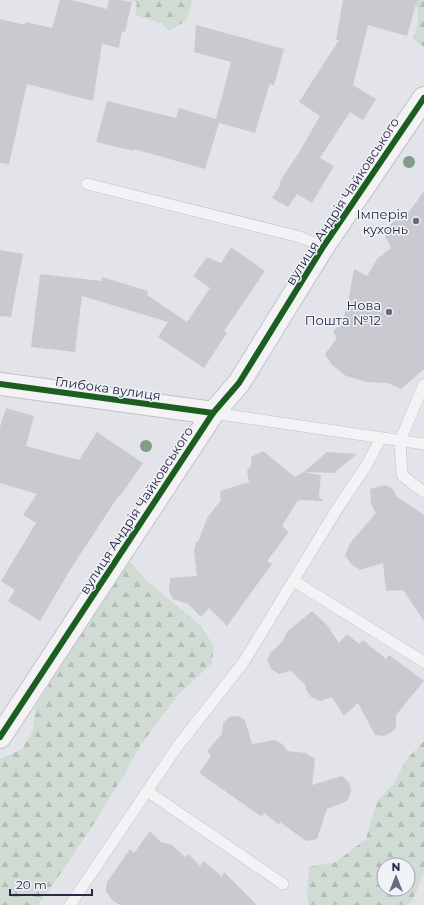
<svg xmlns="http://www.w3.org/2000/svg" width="424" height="905" font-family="Montserrat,sans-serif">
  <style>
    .forest { fill: url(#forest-firs); fill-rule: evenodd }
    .building { fill: #c9cad0 }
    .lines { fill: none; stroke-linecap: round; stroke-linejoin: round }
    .lane-casing { stroke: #c1c2c7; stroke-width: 12 }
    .street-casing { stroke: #c1c2c7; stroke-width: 24 }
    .lane { stroke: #f3f3f5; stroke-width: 11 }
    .street { stroke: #f3f3f5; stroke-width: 22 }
    .cycleway-casing { stroke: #f1f2f8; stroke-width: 8 }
    .cycleway { stroke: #1b5e20; stroke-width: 6 }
    .tree { fill: #829d86 }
    .poi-dot { fill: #696c7e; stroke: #f1f2f8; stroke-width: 1.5 }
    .labels { text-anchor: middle; stroke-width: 3; stroke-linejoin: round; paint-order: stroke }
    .street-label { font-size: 13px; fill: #272b45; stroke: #f1f2f8 }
    .poi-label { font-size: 13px; fill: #272b45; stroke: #f1f2f8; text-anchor: end }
  </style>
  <defs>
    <pattern id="forest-firs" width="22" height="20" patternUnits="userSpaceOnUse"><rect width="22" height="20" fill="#d0dcd3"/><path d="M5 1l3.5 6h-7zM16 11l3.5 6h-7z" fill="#b3bdb6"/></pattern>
  </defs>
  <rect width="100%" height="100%" fill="#e3e4e9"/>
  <g class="forest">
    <polygon points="131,0 192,0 187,20 169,31 161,23 135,15 137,3"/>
    <polygon points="414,0 424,0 424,47 413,39 417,27 418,13"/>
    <polygon points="131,563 147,581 200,625 214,646 212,663 178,695 140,746 124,775 91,828 58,877 39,904 38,905 0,905 0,759 22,749 33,731 35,707 76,641 85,628 98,582 106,568"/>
    <path d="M424,741V873L413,899L408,905H309L307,895L309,867L336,862L366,839L377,801L394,783L406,760ZM384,865H408V889H384Z"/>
  </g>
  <g class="building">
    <polygon points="60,0 72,0 107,9 109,0 120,0 132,2 125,32 122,31 119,48 102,44 93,101 27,84 9,164 0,163 0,19 25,25 26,22 52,28"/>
    <polygon points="343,0 417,0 407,36 368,25 353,85 376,99 363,120 350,112 320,158 334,166 312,203 297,194 288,207 272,198 281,184 279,183 297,155 297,156 320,116 299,102 339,40 336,40"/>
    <polygon points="196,25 284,49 274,86 270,83 255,133 219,123 205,169 134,149 134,151 96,142 107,101 176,118 179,108 216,119 231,62 194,52"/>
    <polygon points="424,191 424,369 401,389 388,383 366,382 346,376 331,364 325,354 337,338 333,332 343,320 346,308 347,308 354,269 367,276 377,259 391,248 385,236 388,227 397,218 404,219"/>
    <polygon points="231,247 265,271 224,331 227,333 204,368 158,337 168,322 82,296 75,352 31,347 40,274 102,281 102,277 148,291 147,295 187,322 210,288 193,276 207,257 221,263"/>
    <polygon points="0,250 23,254 11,317 0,316"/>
    <polygon points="6,408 34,416 26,446 79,460 97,432 143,463 120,496 119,495 70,570 40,621 8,601 15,590 1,581 36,523 23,515 37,494 0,483 0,427"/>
    <polygon points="263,451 295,477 304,472 321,475 319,497 324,501 298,500 282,526 289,532 267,561 272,564 227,626 209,608 201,617 188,604 173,599 169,591 170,578 197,576 194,552 196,542 198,542 207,518 221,500 220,491 249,482 247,471 251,466 251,457"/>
    <polygon points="327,452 357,454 334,473 304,472"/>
    <polygon points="386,485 394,490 396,496 424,515 424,621 403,590 386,591 383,563 360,570 351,564 345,555 351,542 376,513 371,504 370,489"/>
    <polygon points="312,611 327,625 339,643 347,634 359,644 363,640 386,659 389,655 424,681 396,715 396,727 392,732 384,736 375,735 358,703 344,716 332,697 320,701 311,697 306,690 306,686 291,671 279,674 271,669 267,659 271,652 281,643 288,631"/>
    <polygon points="238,716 245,720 252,744 275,740 282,744 287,751 306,753 315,759 312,785 342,776 350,784 351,792 348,800 343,803 327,809 317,839 306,841 280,822 279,825 264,813 262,817 199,773 211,756 207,751 222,734 223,723 229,717"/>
    <polygon points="150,831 161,842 172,845 185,857 189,854 200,866 204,861 222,877 224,872 257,905 120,905 112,900 106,891 107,882 130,849 134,853"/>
  </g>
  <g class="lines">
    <defs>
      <g id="lane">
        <polyline points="87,184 300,237 323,247"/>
        <polyline points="424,384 400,441 402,475 413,484 424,492"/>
        <polyline points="213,413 424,444"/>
        <polyline points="294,581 424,662"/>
        <polyline points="147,791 283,884"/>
        <polyline points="70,905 177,747 243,663 339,506 366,466 381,438"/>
      </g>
      <g id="street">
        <polyline points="0,384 213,413"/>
        <polyline points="0,737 213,413 239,383 323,247 424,98"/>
      </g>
    </defs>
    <use href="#lane" class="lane-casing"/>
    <use href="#street" class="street-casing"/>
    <use href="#lane" class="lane"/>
    <use href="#street" class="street"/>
    <defs>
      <g id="cycleway">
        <polyline points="0,384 213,413"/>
        <polyline points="0,737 213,413 239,383 323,247 424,98"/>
      </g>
    </defs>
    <use href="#cycleway" class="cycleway-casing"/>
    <use href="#cycleway" class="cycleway"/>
  </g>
  <g class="tree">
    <circle cx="409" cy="162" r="6"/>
    <circle cx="146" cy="446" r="6"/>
  </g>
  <g class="poi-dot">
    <circle cx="416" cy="221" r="4"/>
    <circle cx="389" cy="312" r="4"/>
  </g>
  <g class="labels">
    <g class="street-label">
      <text transform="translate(342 201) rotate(-57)" y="5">вулиця Андрія Чайковського</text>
      <text transform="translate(108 388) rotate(8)" y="5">Глибока вулиця</text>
      <text transform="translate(136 510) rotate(-57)" y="5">вулиця Андрія Чайковського</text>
    </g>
    <g class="poi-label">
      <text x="408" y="219">Імперія<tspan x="408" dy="15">кухонь</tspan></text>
      <text x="381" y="310">Нова<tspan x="381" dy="15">Пошта №12</tspan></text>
    </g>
  </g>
  <g transform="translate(396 877)"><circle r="19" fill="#f1f2f8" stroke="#a0a2b0"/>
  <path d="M0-3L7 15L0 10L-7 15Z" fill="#696c7e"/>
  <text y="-6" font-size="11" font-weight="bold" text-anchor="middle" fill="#272b45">N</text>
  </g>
  <path d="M10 889v6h82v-6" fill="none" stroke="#272b45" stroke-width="2"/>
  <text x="16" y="889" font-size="12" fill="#272b45" stroke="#f1f2f8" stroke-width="3" paint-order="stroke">20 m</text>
</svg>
